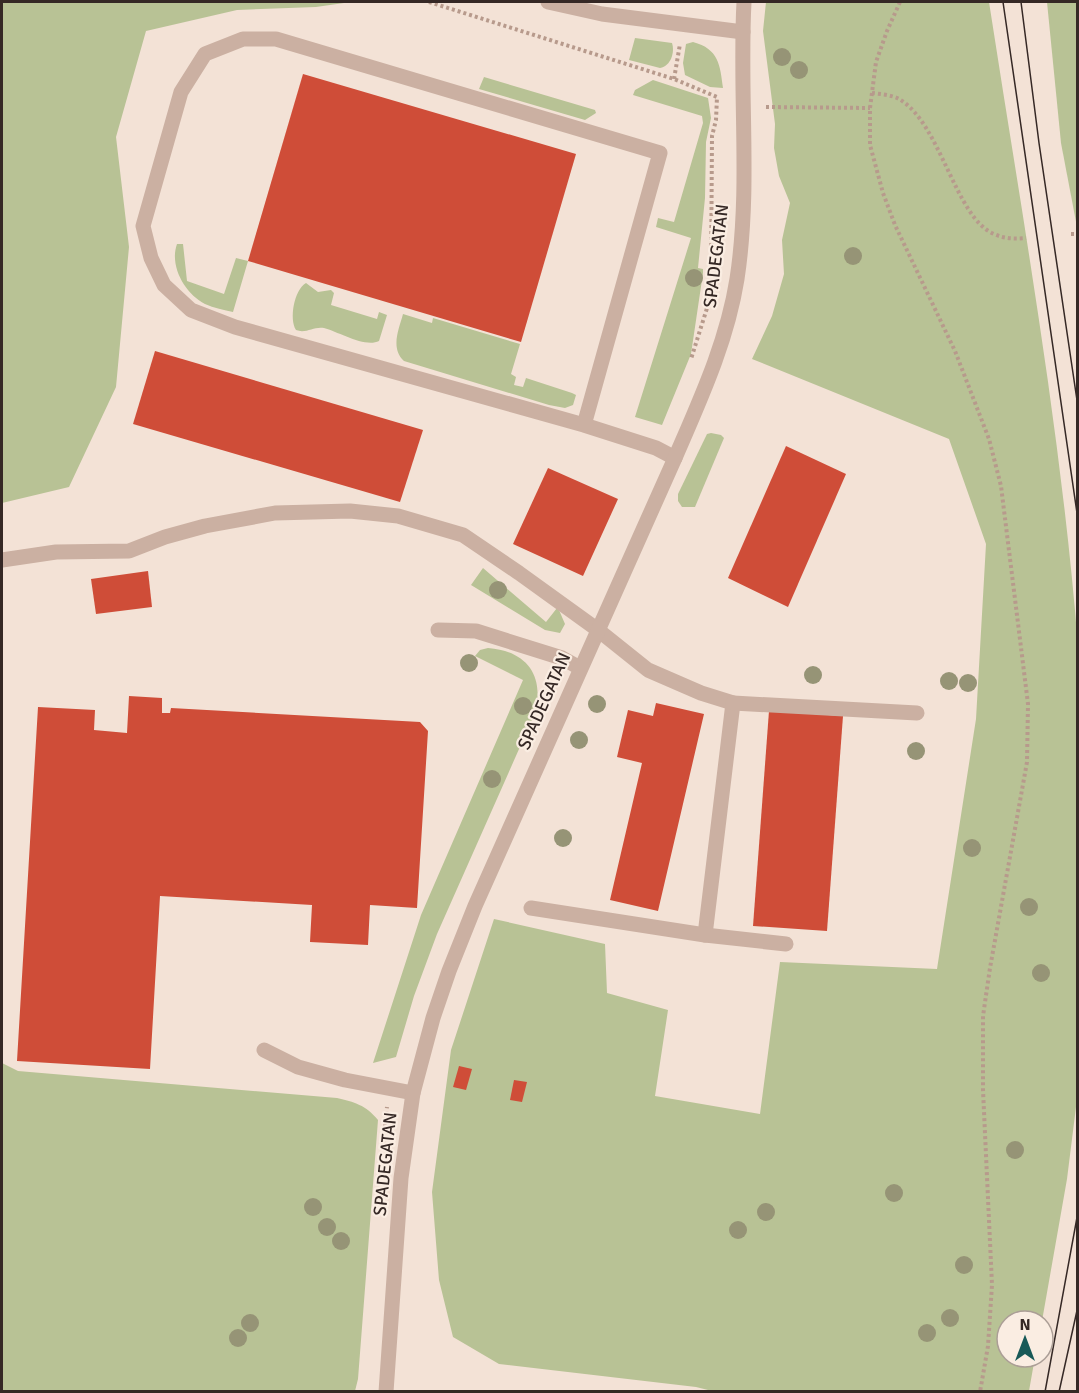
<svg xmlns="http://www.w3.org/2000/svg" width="1079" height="1393" font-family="Signika,sans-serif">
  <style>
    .green { fill: #b8c295 }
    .building { fill: #cf4d38 }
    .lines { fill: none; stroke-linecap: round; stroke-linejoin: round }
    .path { stroke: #b79a8c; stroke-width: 4; stroke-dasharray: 3 3; stroke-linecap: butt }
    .service { stroke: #cbb0a2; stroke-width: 15 }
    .minor { stroke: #cbb0a2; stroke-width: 15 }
    .tram { stroke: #352825; stroke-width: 1.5 }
    .tree { fill: #969476 }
    .labels { text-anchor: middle; stroke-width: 4.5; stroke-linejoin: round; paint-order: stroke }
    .street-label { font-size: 18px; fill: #352825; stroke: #faede2 }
  </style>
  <rect width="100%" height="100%" fill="#f3e2d6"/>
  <g class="green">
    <polygon points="2,2 344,3 316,7 237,10 146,31 116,137 129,247 116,387 69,487 2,503"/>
    <path d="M766,2H989C1022,216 1061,430 1078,646L1077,1099L1067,1179L1042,1321H1007V1357H1035L1029,1391H712L696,1387L499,1364L453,1337L439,1280L432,1192L451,1050L494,919L605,944L607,993L668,1010L655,1096L760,1114L780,962L937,969L976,719L986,544L949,439L752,359L772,316L784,274L782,240L790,203L779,176L774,148L775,124L763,31Z"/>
    <polygon points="1047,2 1077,2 1077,227 1061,143"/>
    <path d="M635,38L672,43C675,52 671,66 660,68L629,60Z"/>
    <path d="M693,42C719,49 720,65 723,88L710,87L685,75L683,63L686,44Z"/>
    <polygon points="484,77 595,110 596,113 585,120 479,89"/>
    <polygon points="653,80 708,98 711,118 706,142 705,198 698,268 703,269 703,273 691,354 662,425 635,417 691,238 656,227 658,218 674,222 703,123 702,116 633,95 635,90"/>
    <path d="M177,244H183L187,281L224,294L236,258L248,261L233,312C224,310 214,308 205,304C185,294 169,266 177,244Z"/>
    <path d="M306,283L318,292L331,290L334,293L331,305L377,319L379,312L387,315L379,341C365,348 339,332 324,328C314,326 306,334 296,330C289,319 294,290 306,283Z"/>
    <path d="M403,314L432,323L433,318L520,344L511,374L516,377L514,385L523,387L526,378L572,393L576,395L573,405L565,408L549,405L404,361C390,348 399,329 403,314Z"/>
    <polygon points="711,433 721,435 724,438 695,507 682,507 678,501 678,494 707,434"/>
    <polygon points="483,568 546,622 557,608 559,610 565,624 560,633 545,630 471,585"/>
    <path d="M488,648C526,651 545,675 535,713L437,934L414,996L396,1057L373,1063L421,915L523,680L475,656L480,650Z"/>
    <path d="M2,1063L18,1071L337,1098C354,1102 366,1105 378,1120L358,1379L355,1391H2Z"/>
  </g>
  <g class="building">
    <polygon points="303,74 576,154 521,342 248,261"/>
    <polygon points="155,351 423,430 400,502 133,424"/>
    <polygon points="786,446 846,474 788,607 728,578"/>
    <polygon points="548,468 618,499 583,576 513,544"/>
    <polygon points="148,571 152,607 96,614 91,579"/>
    <polygon points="129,696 162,698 162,713 170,713 171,708 420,722 428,731 417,908 370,905 368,945 310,942 312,905 160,896 150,1069 17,1061 38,707 95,710 94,730 127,733"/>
    <polygon points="656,703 704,714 658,911 610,900 642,763 617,757 628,710 653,716"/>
    <polygon points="769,711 843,716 827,931 753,926"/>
    <polygon points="459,1066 472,1069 466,1090 453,1087"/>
    <polygon points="514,1080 527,1082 522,1102 510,1100"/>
  </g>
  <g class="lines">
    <g class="path">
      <polyline points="429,2 674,79 717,97 716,120 712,136 711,281 708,305 691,359"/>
      <polyline points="900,2 887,31 876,62 870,108 870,145 883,193 895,225 955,351 989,439 1001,486 1028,704 1027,762 990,968 983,1016 983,1090 992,1285 988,1346 980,1392"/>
      <polyline points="674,79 680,44"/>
      <path d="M872,93C880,94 892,95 899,99C941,123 955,218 994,234C1005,239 1015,239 1026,238"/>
      <polyline points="766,107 870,108"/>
      <polyline points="1071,234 1078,234"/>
      <polyline points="383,1144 387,1107"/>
    </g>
    <g class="service">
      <polyline points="584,425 660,153 276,39 243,39 205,54 181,92 143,226 151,258 164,285 191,310 235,327 584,425 656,448 675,458"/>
      <polyline points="2,560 56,552 129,551 165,537 205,526 275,513 350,511 398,516 463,535 519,573 598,630 648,670 701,693 733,703 705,935"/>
      <polyline points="438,630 476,631 562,658 580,668"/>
      <polyline points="733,703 917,713"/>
      <polyline points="531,908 705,935 786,944"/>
      <polyline points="264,1050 298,1067 345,1080 413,1093"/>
    </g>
    <g class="minor">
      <polyline points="548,2 602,14 743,32"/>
      <path d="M386,1392L401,1178L413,1093L433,1018L449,971L475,906L675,458C700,400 727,342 737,279C751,187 739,94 744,2"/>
    </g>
    <g class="tram">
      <polyline points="1003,2 1078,520"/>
      <polyline points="1021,2 1039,143 1078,407"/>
      <polyline points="1045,1392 1078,1212"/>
      <polyline points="1059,1392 1078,1306"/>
    </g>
  </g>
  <g class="tree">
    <circle cx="782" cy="57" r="9"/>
    <circle cx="799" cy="70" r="9"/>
    <circle cx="853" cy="256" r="9"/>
    <circle cx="694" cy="278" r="9"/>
    <circle cx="498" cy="590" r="9"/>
    <circle cx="469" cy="663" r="9"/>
    <circle cx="813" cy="675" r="9"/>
    <circle cx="949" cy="681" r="9"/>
    <circle cx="968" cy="683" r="9"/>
    <circle cx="597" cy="704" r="9"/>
    <circle cx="523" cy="706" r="9"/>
    <circle cx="579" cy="740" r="9"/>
    <circle cx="916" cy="751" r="9"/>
    <circle cx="492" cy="779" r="9"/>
    <circle cx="563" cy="838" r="9"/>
    <circle cx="972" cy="848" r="9"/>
    <circle cx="1029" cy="907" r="9"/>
    <circle cx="1041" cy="973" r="9"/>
    <circle cx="1015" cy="1150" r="9"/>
    <circle cx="894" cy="1193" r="9"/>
    <circle cx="313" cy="1207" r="9"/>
    <circle cx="766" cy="1212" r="9"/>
    <circle cx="327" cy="1227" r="9"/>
    <circle cx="738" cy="1230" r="9"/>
    <circle cx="341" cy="1241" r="9"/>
    <circle cx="964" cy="1265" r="9"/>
    <circle cx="950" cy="1318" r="9"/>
    <circle cx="250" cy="1323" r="9"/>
    <circle cx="927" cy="1333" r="9"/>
    <circle cx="238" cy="1338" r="9"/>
  </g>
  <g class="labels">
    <g class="street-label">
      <text transform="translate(716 256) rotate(-83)" y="6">SPADEGATAN</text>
      <text transform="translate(544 701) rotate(-66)" y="6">SPADEGATAN</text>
      <text transform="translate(385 1164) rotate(-84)" y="6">SPADEGATAN</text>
    </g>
  </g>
  <rect width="1079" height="1393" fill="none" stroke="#352825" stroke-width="6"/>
  <g transform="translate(1025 1339)"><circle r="28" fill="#faede2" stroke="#ab9e96" stroke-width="1.5"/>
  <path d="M0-4.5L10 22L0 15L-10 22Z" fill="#185957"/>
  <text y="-9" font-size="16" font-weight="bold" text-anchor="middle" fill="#352825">N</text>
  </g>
</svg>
